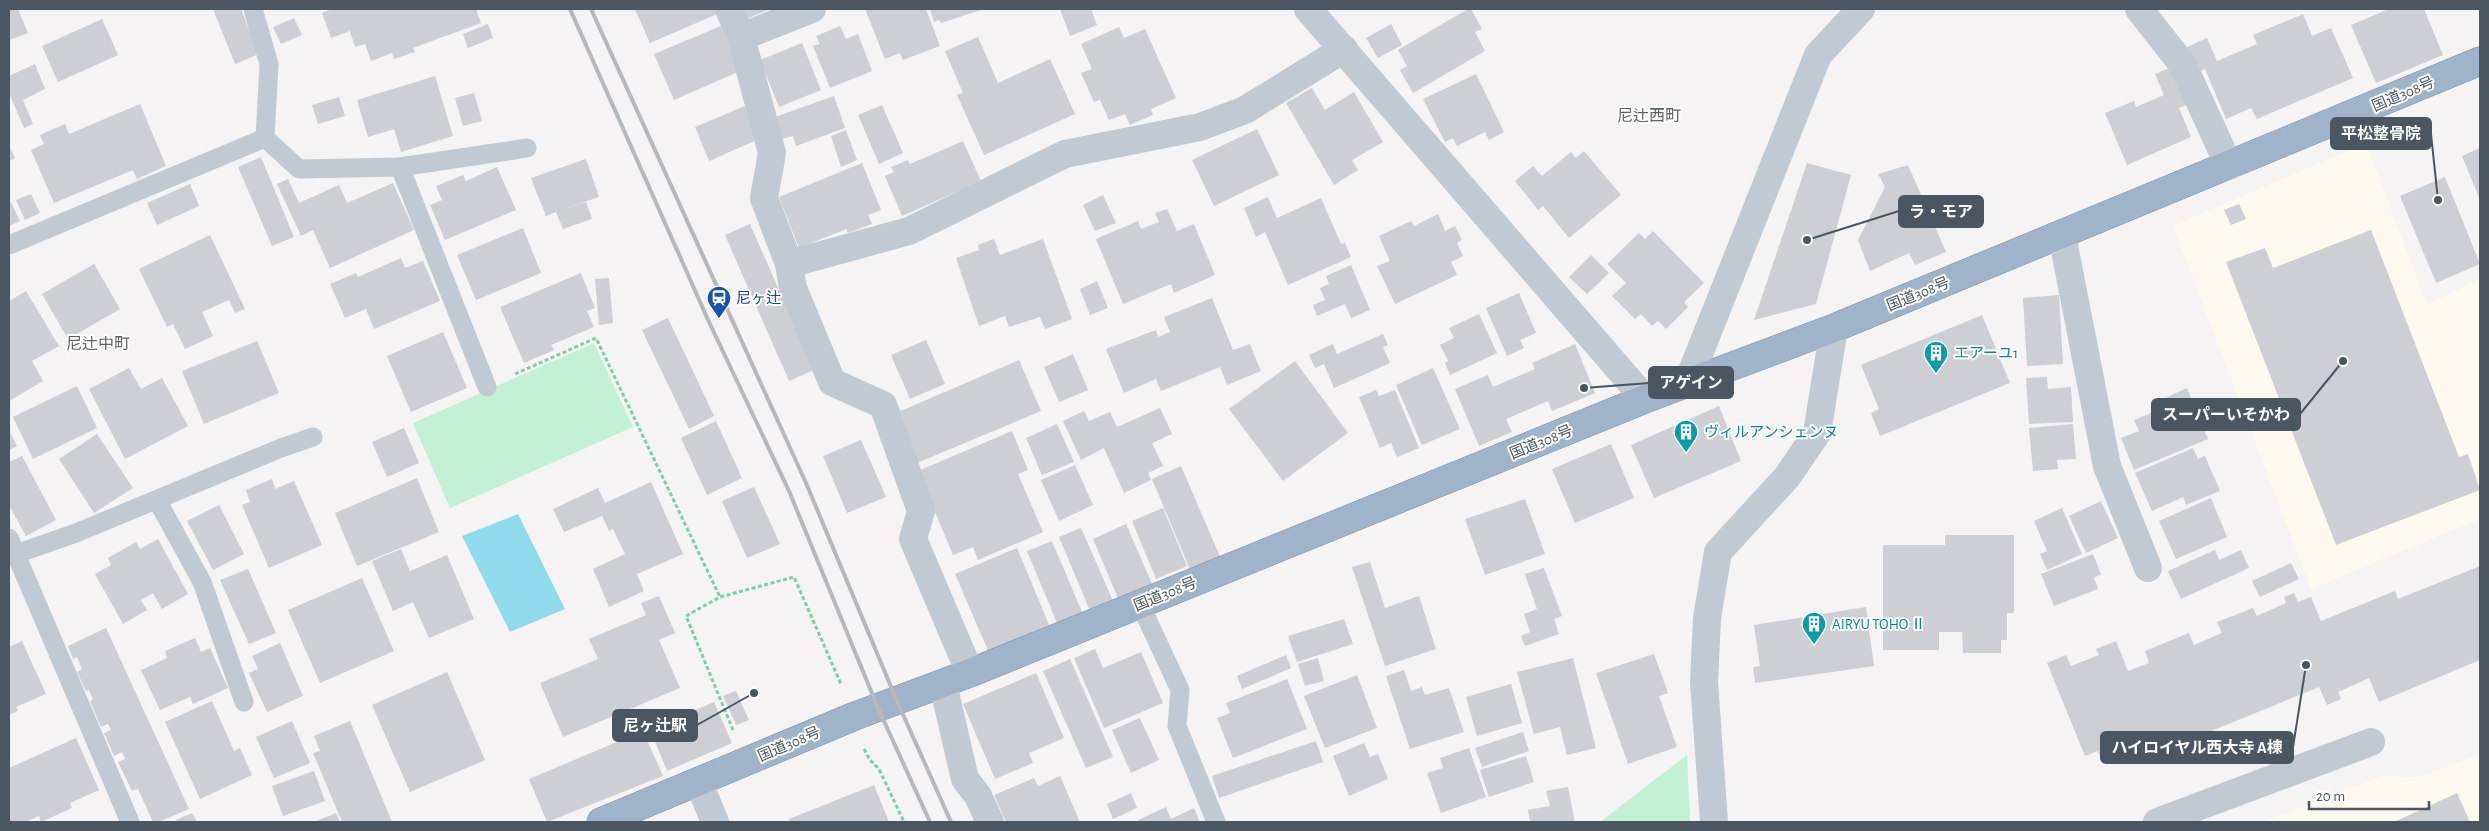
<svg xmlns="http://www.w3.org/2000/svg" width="2489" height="831" font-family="'Alegreya Sans','Noto Sans JP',sans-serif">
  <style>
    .commercial { fill: #fdf9ef }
    .green { fill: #c3f1d5 }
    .water { fill: #90daee }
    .building { fill: #cdcfd5 }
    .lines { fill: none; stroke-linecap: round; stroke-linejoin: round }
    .trunk-casing { stroke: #7690ad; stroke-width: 29 }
    .path { stroke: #7ad0a6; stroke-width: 3; stroke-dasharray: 4 2.5; stroke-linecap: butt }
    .service { stroke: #c1cad2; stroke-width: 19 }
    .minor { stroke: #c1cad2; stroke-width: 28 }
    .trunk { stroke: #9fb4c9; stroke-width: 28 }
    .rail { stroke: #b5b8bd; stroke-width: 4 }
    .labels { text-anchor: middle; stroke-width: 4; stroke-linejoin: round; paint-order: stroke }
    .street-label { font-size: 15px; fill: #4a5661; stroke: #fff }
    .transit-label { font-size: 15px; fill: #164399; stroke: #fff; text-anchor: start }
    .culture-label { font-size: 15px; fill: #0d838f; stroke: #fff; text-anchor: start }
    .neighbourhood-label { font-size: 16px; fill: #5f6368; stroke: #fff }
    .leader { fill: none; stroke: #4a5661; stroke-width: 2 }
    .callout-dot { fill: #4a5661; stroke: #fff; stroke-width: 2 }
    .callout { fill: #4a5661; stroke: #4a5661; stroke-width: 2 }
    .callout-label { font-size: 16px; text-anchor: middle; font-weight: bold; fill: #fff }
  </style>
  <rect width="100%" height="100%" fill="#f5f3f3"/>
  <g class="commercial">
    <polygon points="2366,143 2427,305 2480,279 2480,519 2311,589 2173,226"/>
    <polygon points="2480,754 2480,822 2263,822 2382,776 2419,777"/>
  </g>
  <g class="green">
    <polygon points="594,343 633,427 450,508 413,423"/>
    <polygon points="1687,755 1690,822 1600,822"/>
  </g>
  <polygon class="water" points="518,514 565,609 510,632 462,536"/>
  <g class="building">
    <polygon points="9,9 18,9 28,33 9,40"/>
    <polygon points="213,9 241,9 259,54 235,64"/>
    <polygon points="332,9 476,9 481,23 413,48 415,52 394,59 392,53 371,61 365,44 355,47 350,31 331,38 322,13"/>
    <polygon points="635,9 721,9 722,12 650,43"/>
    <polygon points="743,9 770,9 747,19"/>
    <polygon points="865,9 926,9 940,46 903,60 900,53 885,59"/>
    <polygon points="930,9 984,9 941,23 939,20 934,22"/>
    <polygon points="1060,9 1091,9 1097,25 1070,36"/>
    <polygon points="1468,9 1471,9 1482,29 1475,32 1485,51 1413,93 1400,70 1407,66 1398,50"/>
    <polygon points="2389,9 2424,9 2443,55 2376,83 2351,25"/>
    <polygon points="2303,14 2312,36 2331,28 2353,78 2257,119 2251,108 2226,119 2205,69 2198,72 2187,47 2207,38 2217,61 2257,44 2253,35"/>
    <polygon points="294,18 302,35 281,44 273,27"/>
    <polygon points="102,19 118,55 58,82 42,46"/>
    <polygon points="488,24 493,38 468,48 463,34"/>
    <polygon points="1391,24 1402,45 1378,58 1366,38"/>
    <polygon points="721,26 740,71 674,100 654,54"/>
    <polygon points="840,26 846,39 858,34 872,71 830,88 813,46 820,44 816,36"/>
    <polygon points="1119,27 1124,38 1145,29 1176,98 1151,109 1153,115 1130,125 1125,114 1109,120 1100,100 1094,102 1081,73 1092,69 1081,44"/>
    <polygon points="978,37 998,83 1050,59 1075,114 984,155 957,95 963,93 945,51"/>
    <polygon points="802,43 821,90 779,107 760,60"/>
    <polygon points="35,64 45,89 23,100 33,124 24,128 9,93 9,76"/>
    <polygon points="2172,67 2188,104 2179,108 2191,137 2127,165 2105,113 2134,101 2136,107 2164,95 2155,74"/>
    <polygon points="1476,74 1504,132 1489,140 1485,132 1457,146 1453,138 1445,142 1423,99"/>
    <polygon points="435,76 453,136 401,152 394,129 368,137 357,100"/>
    <polygon points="1312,88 1325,110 1354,92 1383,142 1352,160 1358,170 1334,185 1286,103"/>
    <polygon points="474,93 482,121 463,126 455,98"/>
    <polygon points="834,96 845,128 796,146 793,136 782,139 775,117"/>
    <polygon points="339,97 345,116 318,124 312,105"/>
    <polygon points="140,104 166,166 137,179 133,170 54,203 31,150 44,144 40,135 65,124 69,134"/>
    <polygon points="882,105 903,153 879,164 858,115"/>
    <polygon points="745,106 759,139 709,161 695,127"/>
    <polygon points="1257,129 1279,175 1214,206 1192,160"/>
    <polygon points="846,130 857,160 841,167 831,136"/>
    <polygon points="963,141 981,181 902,216 885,176 894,172 891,167 908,160 910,164"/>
    <polygon points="9,145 15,158 9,161"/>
    <polygon points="2480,148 2480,200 2462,156"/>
    <polygon points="1584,151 1621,195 1569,238 1543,206 1538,210 1515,181 1533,166 1542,176 1571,152 1576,158"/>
    <polygon points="261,157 294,237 272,246 238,167"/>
    <polygon points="586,159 599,197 561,210 586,202 592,219 563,229 556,212 546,216 531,178"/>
    <polygon points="862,163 881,210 868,215 872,224 848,233 846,229 799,248 779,197"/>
    <polygon points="1807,163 1851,175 1816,304 1754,320"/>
    <polygon points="1908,165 1946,252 1915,265 1909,253 1870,271 1858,240 1885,187 1878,174"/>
    <polygon points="497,167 516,210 445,240 430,205 442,200 436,186 463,175 466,181"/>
    <polygon points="2445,177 2480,264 2436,283 2400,196"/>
    <polygon points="288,179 299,203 339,185 347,203 393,183 414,230 330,268 313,230 301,236 277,184"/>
    <polygon points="190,184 199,206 157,225 147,203"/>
    <polygon points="31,194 40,213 25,220 16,200"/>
    <polygon points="1103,195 1116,223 1095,231 1083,205"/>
    <polygon points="1268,197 1277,218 1321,198 1341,244 1345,243 1351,257 1288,285 1265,232 1256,237 1244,208"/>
    <polygon points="11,202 20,221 9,226 9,203"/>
    <polygon points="2239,204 2246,219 2231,225 2224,210"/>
    <polygon points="1167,209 1177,231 1194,224 1215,275 1174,293 1171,284 1123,304 1096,239 1138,221 1141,229 1159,222 1155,213"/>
    <polygon points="1438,214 1445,231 1455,226 1462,240 1457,243 1463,256 1451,262 1457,275 1395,304 1377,266 1390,261 1379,236 1411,221 1414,226"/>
    <polygon points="750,224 814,370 789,381 725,235"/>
    <polygon points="523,228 541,273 476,300 457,255"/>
    <polygon points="2371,230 2459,457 2468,454 2480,490 2336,545 2226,262 2265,248 2273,268"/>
    <polygon points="1653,231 1704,283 1684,302 1688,307 1666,329 1658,321 1652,326 1641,314 1635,319 1612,296 1626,283 1607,264 1639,233 1645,239"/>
    <polygon points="210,235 245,309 235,313 229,300 202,312 213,336 185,349 173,324 167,327 139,269"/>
    <polygon points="994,239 1000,255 1043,239 1072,319 1045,329 1040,317 1009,327 1005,316 979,326 956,258 979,250 978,245"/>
    <polygon points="1591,255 1609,273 1587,294 1569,277"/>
    <polygon points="401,258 405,268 423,261 440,301 374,329 366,309 345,318 330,284 356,273 358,277"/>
    <polygon points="94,264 120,309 68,339 42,294"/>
    <polygon points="1351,265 1370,310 1351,318 1345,304 1317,316 1313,305 1325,300 1320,288 1329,284 1326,276"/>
    <polygon points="581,273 595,308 587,311 594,327 551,345 554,350 524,363 500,307"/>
    <polygon points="609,278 613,323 599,325 595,279"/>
    <polygon points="1097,281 1108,308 1090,315 1080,289"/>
    <polygon points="26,291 59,346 32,361 43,381 9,401 9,301"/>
    <polygon points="1519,293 1536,333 1520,340 1524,348 1507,356 1486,308"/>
    <polygon points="2059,295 2063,364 2027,366 2023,298"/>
    <polygon points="1212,298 1233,350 1250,344 1261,371 1227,385 1220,367 1161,391 1156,379 1124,393 1106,349 1156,330 1158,337 1170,332 1164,317"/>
    <polygon points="1479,314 1497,353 1450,375 1445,363 1448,361 1440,345 1454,338 1449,328"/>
    <polygon points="1982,315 2010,383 1880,436 1871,413 1879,409 1861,365"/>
    <polygon points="668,318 714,416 689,429 642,330"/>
    <polygon points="443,332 467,388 411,412 387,356"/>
    <polygon points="1383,334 1388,345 1383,347 1390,363 1334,388 1324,364 1315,368 1309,355 1333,344 1337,354"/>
    <polygon points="926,340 945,384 910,399 891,355"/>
    <polygon points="257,341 279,393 204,424 182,371"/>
    <polygon points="1575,344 1595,393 1552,411 1548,401 1506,419 1512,432 1479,446 1455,389 1488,375 1493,387 1535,369 1532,363"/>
    <polygon points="1073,354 1088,390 1059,402 1044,367"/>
    <polygon points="1019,360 1041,411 917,463 896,413"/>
    <polygon points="1295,361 1348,433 1283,481 1229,409"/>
    <polygon points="129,368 141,389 162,378 188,426 125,459 89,389"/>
    <polygon points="1433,368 1460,429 1422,445 1396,385"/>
    <polygon points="2047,377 2048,389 2071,387 2073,422 2029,424 2026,378"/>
    <polygon points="77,386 97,428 33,459 13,417"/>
    <polygon points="2187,388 2208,439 2134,470 2121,438 2139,431 2134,420 2170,405 2167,397"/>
    <polygon points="1376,390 1379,396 1395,390 1419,448 1397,457 1391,443 1380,448 1359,397"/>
    <polygon points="1719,406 1741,461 1654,498 1631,445"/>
    <polygon points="1160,408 1172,434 1152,443 1163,466 1148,473 1151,480 1124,493 1104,448 1081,460 1063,421 1084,411 1089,421 1110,412 1117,427"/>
    <polygon points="716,421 742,478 707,495 681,438"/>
    <polygon points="1057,424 1074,462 1042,475 1026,438"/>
    <polygon points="2073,424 2076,459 2057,460 2058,469 2033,471 2029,428"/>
    <polygon points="404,428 419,463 387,477 372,442"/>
    <polygon points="9,430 17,446 9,450"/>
    <polygon points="1012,431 1028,470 1018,474 1043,532 978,560 973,547 953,555 918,471"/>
    <polygon points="97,434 133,488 94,513 59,459"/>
    <polygon points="861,440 886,497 847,513 823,456"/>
    <polygon points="1611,444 1634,498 1575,523 1552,469"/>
    <polygon points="2193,448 2198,459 2205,456 2220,491 2186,505 2183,497 2152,511 2135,473"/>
    <polygon points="22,456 56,520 26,536 9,505 9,462"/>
    <polygon points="1075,465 1093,505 1059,521 1041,480"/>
    <polygon points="1181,466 1221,559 1191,572 1152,479"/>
    <polygon points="417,478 439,532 357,566 335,513"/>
    <polygon points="272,479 275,489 294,481 322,545 269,568 242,505 250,502 246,490"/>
    <polygon points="651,482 683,554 637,574 644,591 609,607 593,569 625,554 613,529 609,531 602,516 564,532 553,509 598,488 605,503"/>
    <polygon points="754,487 780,544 747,558 722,501"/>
    <polygon points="2211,498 2227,537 2176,559 2159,521"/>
    <polygon points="1525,499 1545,554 1485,575 1465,519"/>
    <polygon points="2101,501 2118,538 2086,553 2069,516"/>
    <polygon points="219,505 244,554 213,570 187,521"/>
    <polygon points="1163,508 1187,566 1156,579 1132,521"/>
    <polygon points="2062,508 2082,554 2047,570 2040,554 2047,551 2034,521"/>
    <polygon points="1126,524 1152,584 1118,598 1093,539"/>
    <polygon points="1081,528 1114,603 1091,613 1059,537"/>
    <polygon points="1945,535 2014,535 2014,613 2007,613 2007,640 2001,640 2001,653 1963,653 1962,632 1939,632 1939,650 1883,650 1883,545 1945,545"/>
    <polygon points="158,539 188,594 162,609 153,593 141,600 147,610 123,624 95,574 111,565 108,558 136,542 140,549"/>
    <polygon points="1052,541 1082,612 1057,623 1027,551"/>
    <polygon points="1017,548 1050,627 989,653 955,574"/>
    <polygon points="401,549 410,571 447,555 474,619 429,638 413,602 393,611 372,561"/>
    <polygon points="2215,550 2219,560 2241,550 2249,568 2181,599 2168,571"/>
    <polygon points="2093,554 2101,574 2094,578 2098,589 2054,606 2041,574"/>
    <polygon points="1370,562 1385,608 1419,596 1436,649 1385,666 1352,567"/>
    <polygon points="2291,563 2299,579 2260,597 2252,581"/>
    <polygon points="2480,566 2480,660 2379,702 2369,678 2338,692 2341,699 2327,705 2319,687 2145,758 2140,746 2102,762 2098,751 2085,756 2047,663 2066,655 2071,666 2099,655 2096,649 2116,641 2128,671 2149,663 2145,651 2189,633 2194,645 2222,633 2217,622 2253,608 2257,616 2286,603 2284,597 2294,593 2298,602 2311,597 2321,621 2395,591 2398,599"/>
    <polygon points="1544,568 1562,616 1554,619 1559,634 1525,646 1521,636 1530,632 1524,614 1537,609 1525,574"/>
    <polygon points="248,569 276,633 249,644 220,580"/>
    <polygon points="362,578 394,651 320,683 288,610"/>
    <polygon points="659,596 675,633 659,640 680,688 563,737 540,683 598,659 589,639 646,615 641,603"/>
    <polygon points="1866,607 1874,666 1755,683 1753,667 1760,666 1754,625"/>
    <polygon points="1344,619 1353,644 1297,662 1288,636"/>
    <polygon points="106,628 189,809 159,822 153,822 138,789 132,791 118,762 125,759 122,752 114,756 104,733 111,730 108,724 101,727 90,701 93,699 89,690 86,691 77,672 82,669 77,657 73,659 68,646"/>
    <polygon points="195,638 201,652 210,648 228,688 193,704 190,697 160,710 141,670 167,658 165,651"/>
    <polygon points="22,641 46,694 16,707 18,711 9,715 9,647"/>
    <polygon points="280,643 303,696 267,712 249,673 258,669 252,656"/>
    <polygon points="1095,649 1103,668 1141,652 1163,703 1104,728 1074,658"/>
    <polygon points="1654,654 1668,693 1659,696 1677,747 1628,764 1596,673"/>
    <polygon points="1286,655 1291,668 1242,689 1237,676"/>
    <polygon points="1318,658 1324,681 1305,686 1298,664"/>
    <polygon points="1573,658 1596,748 1567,755 1560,727 1534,734 1517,672"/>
    <polygon points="1070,659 1113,757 1086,768 1043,671"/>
    <polygon points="1404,670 1411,691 1422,687 1425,695 1449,688 1464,732 1410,749 1386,676"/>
    <polygon points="447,672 485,760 410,792 372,705"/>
    <polygon points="1036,673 1064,738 1029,753 1033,763 995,779 963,704"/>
    <polygon points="1357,675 1377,728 1325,748 1304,696"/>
    <polygon points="1287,679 1307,729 1233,758 1217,718 1230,713 1226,703"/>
    <polygon points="1511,684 1522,723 1477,736 1466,697"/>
    <polygon points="736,691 749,720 736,725 723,696"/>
    <polygon points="212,701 234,751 240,748 252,775 200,799 165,722"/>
    <polygon points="714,702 732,743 667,771 650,729"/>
    <polygon points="1140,718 1159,760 1131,773 1112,730"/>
    <polygon points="292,721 310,763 274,778 256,737"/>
    <polygon points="350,721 392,822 342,822 313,753 320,751 314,736"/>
    <polygon points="643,731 663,776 547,822 529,779"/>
    <polygon points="1523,732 1529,751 1482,767 1475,748"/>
    <polygon points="76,738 99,790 70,803 72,808 41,822 39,816 25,822 9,822 9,768"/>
    <polygon points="1316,741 1323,762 1219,798 1212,776"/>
    <polygon points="1364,743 1370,757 1378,754 1388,779 1349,796 1333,756"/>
    <polygon points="1469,748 1486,797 1441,813 1427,773 1443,768 1440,758"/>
    <polygon points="1526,756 1534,782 1489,797 1480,770"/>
    <polygon points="314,771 325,801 283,816 272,786"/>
    <polygon points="1060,776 1080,822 1006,822 994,795 1034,778 1038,786"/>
    <polygon points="874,785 889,822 790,822 789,819"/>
    <polygon points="1568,787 1575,822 1530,822 1528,810 1550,806 1546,791"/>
    <polygon points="1131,793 1137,808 1113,819 1107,804"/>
    <polygon points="2457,793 2470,822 2394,822"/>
    <polygon points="1166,807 1171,819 1194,808 1200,822 1139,822 1138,820"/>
    <polygon points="192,813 197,822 177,822 176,820"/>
    <polygon points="336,813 340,822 314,822"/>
  </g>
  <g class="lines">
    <defs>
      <polyline id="trunk" points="601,822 855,716 970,673 1645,399 1834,328 2480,61"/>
    </defs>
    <use href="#trunk" class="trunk-casing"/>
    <g class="path">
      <polyline points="515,374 596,338 720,597"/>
      <polyline points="733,730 686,616 720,597 794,577 841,684"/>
      <polyline points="864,749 870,760 879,769 904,822"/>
    </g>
    <g class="service">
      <polyline points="253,9 269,64 265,138"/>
      <polyline points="400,167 527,148"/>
      <polyline points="9,245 265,138 299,169 400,167 487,387"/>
      <polyline points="157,500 202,582 244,702"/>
      <polyline points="9,538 130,822"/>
      <polyline points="16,554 76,533 281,448 313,437"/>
      <polyline points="1140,604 1180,690 1177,726 1216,822"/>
    </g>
    <g class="minor">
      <polyline points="729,9 741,37 772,153 764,198 789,264 793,288 832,382 883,405 921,511 913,539 970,673"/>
      <polyline points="1308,9 1645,399"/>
      <polyline points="2139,9 2183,65 2229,166"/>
      <polyline points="741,37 812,9"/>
      <polyline points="2062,235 2107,466 2148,568"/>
      <polyline points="789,264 909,231 1065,154 1200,127 1245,110 1344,49"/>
      <polyline points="1687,384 1818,55 1861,9"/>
      <polyline points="943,684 965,779 978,796 990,822"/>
      <polyline points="699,783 715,822"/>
      <polyline points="1714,822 1704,682 1707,618 1718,552 1787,477 1817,433 1834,328"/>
      <polyline points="2157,822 2371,742"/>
    </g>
    <use href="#trunk" class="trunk"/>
    <g class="rail">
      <polyline points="570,9 709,322 789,491 878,708 930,822"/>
      <polyline points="591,9 806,483 897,701 951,822"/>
    </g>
  </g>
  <defs>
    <symbol id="station-pin" viewBox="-11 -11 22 30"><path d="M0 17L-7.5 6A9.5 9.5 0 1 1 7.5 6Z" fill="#1a4fb4" stroke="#fff"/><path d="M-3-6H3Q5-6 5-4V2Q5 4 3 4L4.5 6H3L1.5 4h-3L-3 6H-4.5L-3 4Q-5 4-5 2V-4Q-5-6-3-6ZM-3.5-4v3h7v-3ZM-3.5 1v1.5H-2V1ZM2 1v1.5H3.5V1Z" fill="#fff"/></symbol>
    <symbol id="building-pin" viewBox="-11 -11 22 30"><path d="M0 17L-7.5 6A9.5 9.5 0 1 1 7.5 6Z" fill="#0f9aa8" stroke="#fff"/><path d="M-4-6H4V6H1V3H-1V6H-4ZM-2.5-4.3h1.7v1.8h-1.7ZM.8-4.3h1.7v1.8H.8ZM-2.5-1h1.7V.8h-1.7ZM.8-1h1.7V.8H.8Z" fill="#fff"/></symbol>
  </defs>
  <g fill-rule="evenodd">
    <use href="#station-pin" x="705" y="284" width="28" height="38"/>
    <use href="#building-pin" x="1922" y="339" width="28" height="38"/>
    <use href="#building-pin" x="1672" y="418" width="28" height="38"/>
    <use href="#building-pin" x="1800" y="610" width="28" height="38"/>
  </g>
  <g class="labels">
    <g class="street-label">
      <text transform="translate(2403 94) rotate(-23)" y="5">国道308号</text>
      <text transform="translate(1918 294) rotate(-22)" y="5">国道308号</text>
      <text transform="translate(1541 442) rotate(-22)" y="5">国道308号</text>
      <text transform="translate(1165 594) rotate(-22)" y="5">国道308号</text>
      <text transform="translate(789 744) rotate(-23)" y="5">国道308号</text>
    </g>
    <g class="transit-label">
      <text x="736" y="303">尼ヶ辻</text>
    </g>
    <g class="culture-label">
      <text x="1954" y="358">エアーユ1</text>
      <text x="1704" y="437">ヴィルアンシェンヌ</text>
      <text x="1832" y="629">AIRYU TOHO Ⅱ</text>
    </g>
    <g class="neighbourhood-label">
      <text x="1649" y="121">尼辻西町</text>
      <text x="98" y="349">尼辻中町</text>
    </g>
  </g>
  <path class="leader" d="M2438 200L2431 134M1807 240L1899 211M1584 388L1649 383M2343 361L2300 414M754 693L697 725M2306 665L2293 747"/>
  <g class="callout-dot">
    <circle cx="2438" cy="200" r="5"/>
    <circle cx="1807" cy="240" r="5"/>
    <circle cx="1584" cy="388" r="5"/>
    <circle cx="2343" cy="361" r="5"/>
    <circle cx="754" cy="693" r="5"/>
    <circle cx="2306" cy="665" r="5"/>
  </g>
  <g class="callout">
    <rect x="2331" y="118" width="100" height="31" rx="5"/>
    <rect x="1899" y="196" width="84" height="31" rx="5"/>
    <rect x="1649" y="367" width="84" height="31" rx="5"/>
    <rect x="2152" y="399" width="148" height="31" rx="5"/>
    <rect x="613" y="710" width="84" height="31" rx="5"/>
    <rect x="2101" y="732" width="192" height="31" rx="5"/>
  </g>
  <g class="callout-label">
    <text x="2381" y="139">平松整骨院</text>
    <text x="1941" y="217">ラ・モア</text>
    <text x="1691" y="388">アゲイン</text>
    <text x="2226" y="420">スーパーいそかわ</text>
    <text x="655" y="731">尼ヶ辻駅</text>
    <text x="2197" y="753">ハイロイヤル西大寺 A棟</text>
  </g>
  <rect width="2489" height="831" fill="none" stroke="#4a5661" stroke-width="20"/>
  <path d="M2309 801v8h120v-8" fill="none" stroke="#4a5661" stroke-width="2.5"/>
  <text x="2316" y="801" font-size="15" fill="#4a5661" stroke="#ffffff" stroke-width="4" paint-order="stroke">20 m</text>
</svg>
